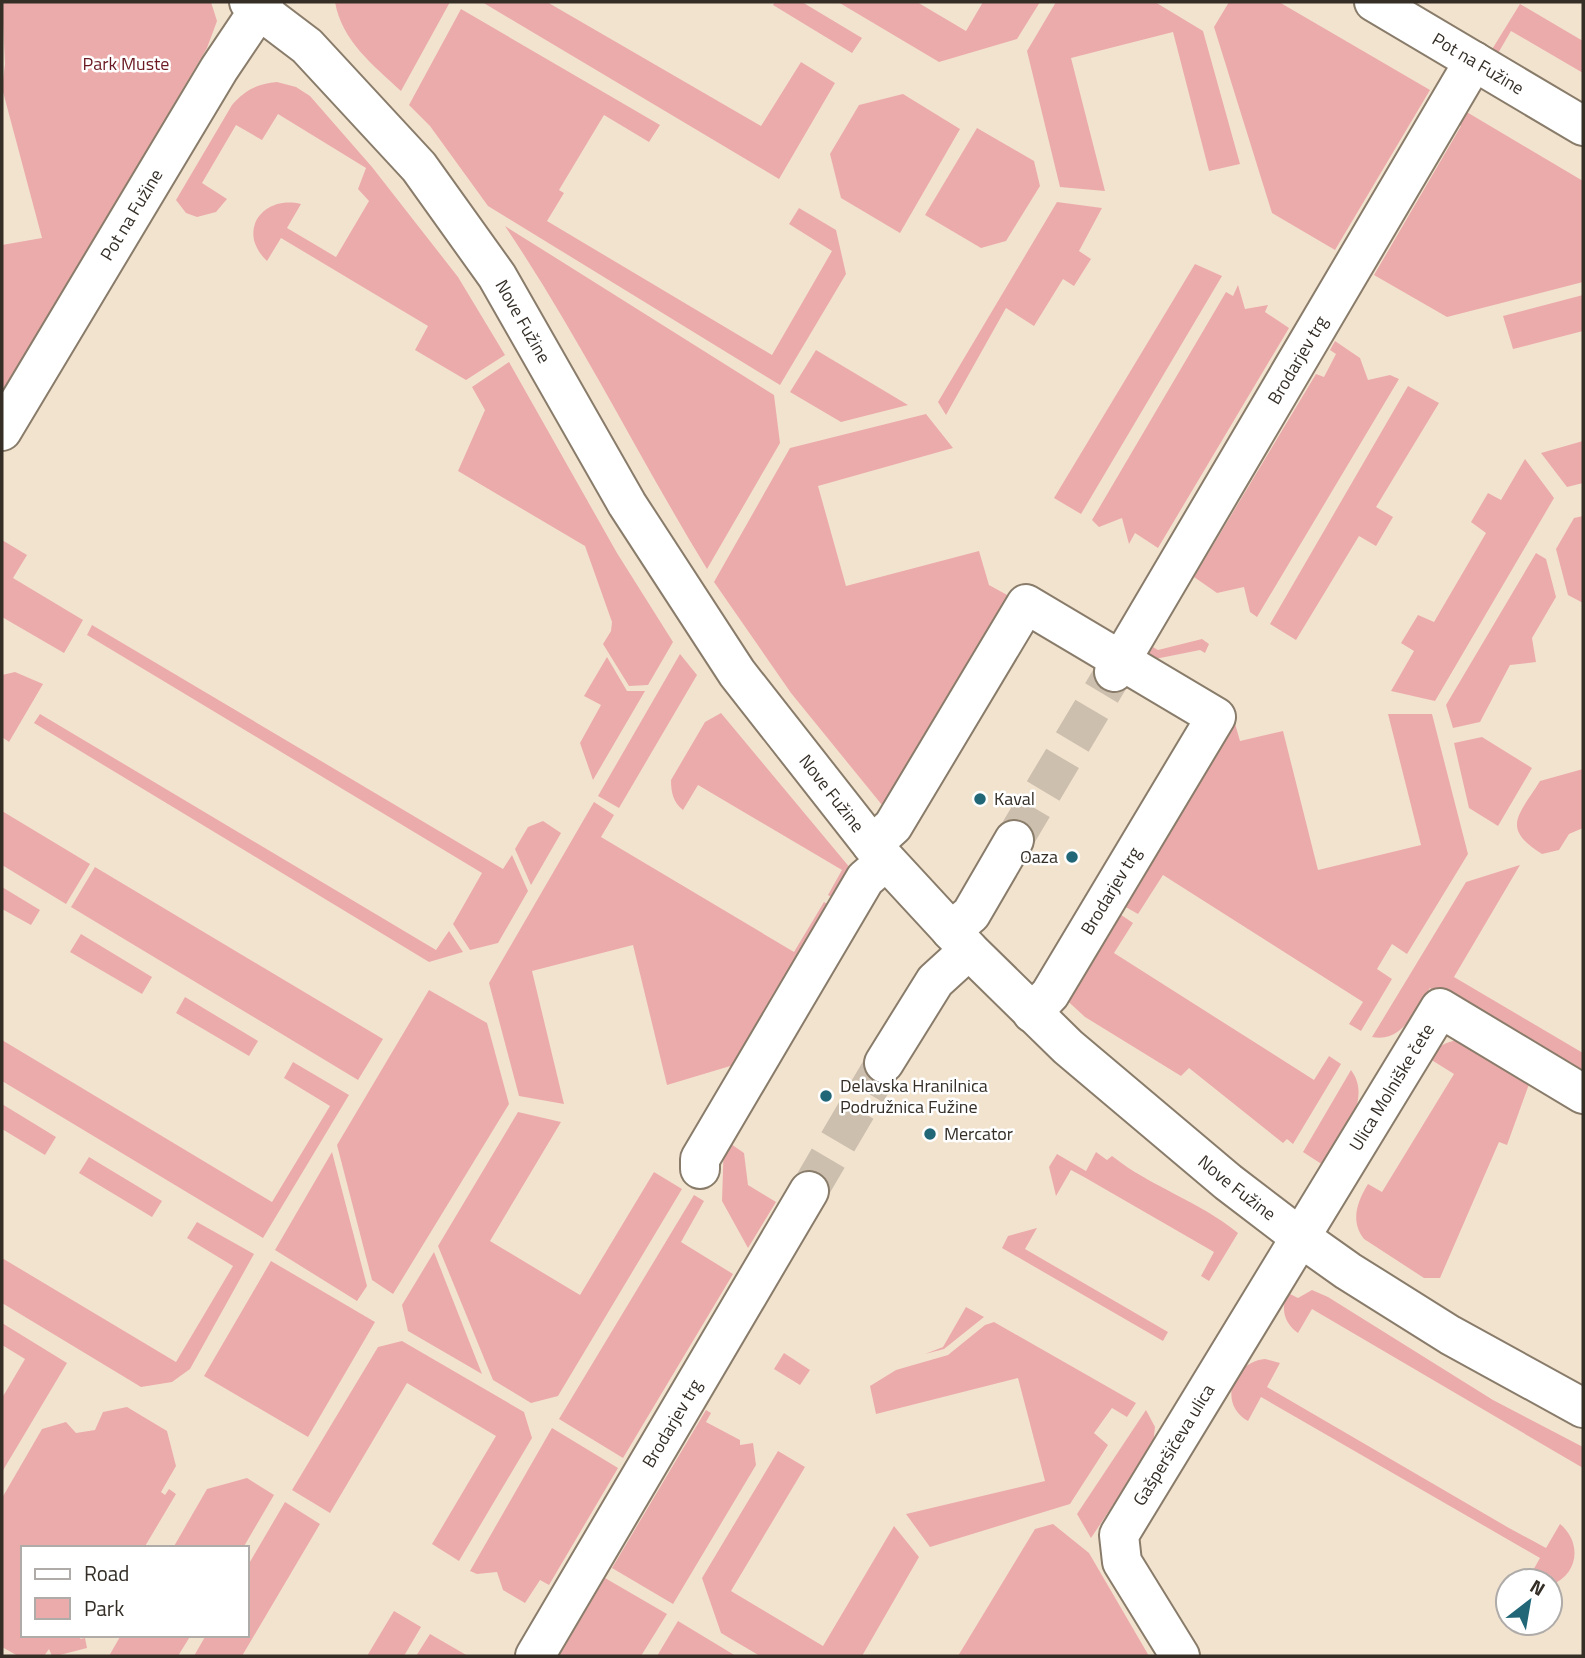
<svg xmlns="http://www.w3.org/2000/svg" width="1585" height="1658" font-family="'Titillium Web',sans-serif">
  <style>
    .green { fill: #ecabab }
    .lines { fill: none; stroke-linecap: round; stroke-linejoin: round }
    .minor-tunnel { stroke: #ccbfad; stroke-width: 38; stroke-dasharray: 38 19; stroke-linecap: butt }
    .minor-casing { stroke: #897c6a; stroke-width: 42 }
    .minor { stroke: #fff; stroke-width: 38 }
    .poi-dot { fill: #216777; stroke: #fff; stroke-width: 2.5 }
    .labels { text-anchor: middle; stroke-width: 5; stroke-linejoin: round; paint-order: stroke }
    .park-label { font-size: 18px; fill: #6b1a23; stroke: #fff }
    .street-label { font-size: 18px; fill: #342e27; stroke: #fff }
    .poi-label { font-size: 18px; fill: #342e27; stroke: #fff; text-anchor: start }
  </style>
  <rect width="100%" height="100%" fill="#f2e3cf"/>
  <g class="green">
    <polygon points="2,2 211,2 217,21 207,48 2,395 2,245 42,238 2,88 5,64"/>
    <path d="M335,2H450L401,91C373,65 342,41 335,2Z"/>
    <polygon points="482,2 547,2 761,126 801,62 835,83 779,179"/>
    <polygon points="775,2 802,2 862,38 852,53 773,5"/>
    <polygon points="838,2 917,2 966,31 983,2 1040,2 1017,39 939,62"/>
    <polygon points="1056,2 1155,2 1203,31 1240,164 1209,171 1173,32 1071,58 1105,191 1060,187 1027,51"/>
    <polygon points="1229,2 1279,2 1430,90 1335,250 1272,213 1214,27"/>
    <polygon points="1520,4 1583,41 1583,73 1511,31 1497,55 1491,51"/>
    <polygon points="461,9 660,125 649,142 604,115 559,190 564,193 547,221 772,355 832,251 789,224 799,208 836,230 846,274 780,385 488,206 430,126 409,105"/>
    <path d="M277,82L296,87L310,96L372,167L458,277L505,355L466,380L415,350L428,326L281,238L267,261C236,232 262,195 301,204L287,228L336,257L369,201L358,189L366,168L278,114L262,140L236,125L202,183L227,199L216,212L197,217L186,213L176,200L232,105C245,90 257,84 277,82Z"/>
    <polygon points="903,94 960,129 900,233 841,198 830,154 859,105"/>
    <polygon points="1465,111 1583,181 1583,282 1447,317 1374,275 1461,126 1451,119"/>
    <polygon points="977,128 1034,161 1040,186 1006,241 981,248 925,215"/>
    <polygon points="1057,202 1102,208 1079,251 1091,259 1074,286 1063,279 1034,326 1006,308 946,415 938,402"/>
    <path d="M505,226L774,395L780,443L707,569C638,456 579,336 505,226Z"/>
    <polygon points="1195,264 1222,276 1081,514 1054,498"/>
    <polygon points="1238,285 1245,309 1268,305 1265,312 1289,328 1158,548 1135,533 1129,544 1122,518 1099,527 1092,520 1226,292 1233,296"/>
    <polygon points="1583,295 1583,331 1513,349 1503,316"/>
    <polygon points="1335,341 1360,358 1368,380 1390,375 1399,379 1257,617 1250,612 1244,587 1217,593 1194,577 1316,374 1324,377 1336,354 1330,350"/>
    <polygon points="816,350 908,405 841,422 790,392"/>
    <polygon points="509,362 617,553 673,642 648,685 629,686 603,644 611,631 612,622 585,546 458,471 485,410 472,387"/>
    <polygon points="1408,386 1439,403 1376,507 1393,517 1376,546 1359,536 1296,640 1270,624"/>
    <polygon points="926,414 953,448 818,486 846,586 979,551 989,585 1018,601 898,802 882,805 791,693 714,582 790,448"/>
    <polygon points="1583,441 1583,483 1567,487 1541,453"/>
    <polygon points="1525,459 1554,498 1435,701 1391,691 1414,651 1401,643 1418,615 1434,622 1486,533 1471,522 1488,493 1501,500"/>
    <polygon points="1583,516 1583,603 1568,595 1556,549 1574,518"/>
    <polygon points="2,540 27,555 13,578 83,620 64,653 2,617"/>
    <polygon points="1536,553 1546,559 1556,597 1532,638 1536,662 1510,665 1480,722 1453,728 1446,705"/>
    <polygon points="92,625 503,869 512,855 528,891 498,943 470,950 453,924 482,873 87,635"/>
    <polygon points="1202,639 1209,644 1205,653 1200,650 1155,659 1148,655 1153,647 1158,650"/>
    <polygon points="680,654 697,675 619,808 598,796"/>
    <polygon points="607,657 627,691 645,691 593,780 580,743 601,705 584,696"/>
    <polygon points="15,672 43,684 9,742 2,737 2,675"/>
    <path d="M721,713L856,875L841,903L828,895L842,870L698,785L683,810C673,802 671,792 671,780L705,722Z"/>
    <polygon points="40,714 436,950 449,931 463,952 429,962 34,723"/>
    <polygon points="1388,714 1432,714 1468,854 1407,954 1392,944 1377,969 1392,979 1361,1031 1349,1024 1363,1002 1163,875 1138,914 1115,901 1234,720 1240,741 1283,731 1318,870 1421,845"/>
    <polygon points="1482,737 1532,768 1498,826 1469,808 1454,743"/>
    <path d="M1583,769V828L1569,834L1559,850L1542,854C1500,828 1519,815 1540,781Z"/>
    <polygon points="594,802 614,815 601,837 794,952 824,902 837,910 747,1061 667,1085 633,945 532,971 564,1104 519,1096 489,983"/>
    <polygon points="2,811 90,864 66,904 2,865"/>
    <polygon points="543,821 561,833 531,885 515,849 528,827"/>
    <path d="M1520,865L1454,977L1583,1053V1082L1430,988C1415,1009 1404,1043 1372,1037L1466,882Z"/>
    <polygon points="95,867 383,1039 358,1080 71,907"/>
    <polygon points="2,887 40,910 31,925 2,909"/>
    <polygon points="1111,908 1133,923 1114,953 1314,1080 1329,1056 1341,1064 1293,1144 1287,1139 1283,1143 1189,1068 1181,1076 1085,1017 1060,994"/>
    <polygon points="81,934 152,977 142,994 70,952"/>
    <polygon points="836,948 807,1017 731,1144 744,1153 748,1185 776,1202 748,1248 722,1201 724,1140"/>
    <polygon points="429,990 487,1023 509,1104 393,1294 372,1280 337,1145"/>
    <polygon points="185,997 258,1041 249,1056 176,1013"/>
    <polygon points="2,1040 272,1202 330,1106 284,1078 293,1062 349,1095 263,1238 2,1081"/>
    <path d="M1458,1040L1532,1076L1507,1145L1499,1142L1440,1278H1424L1364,1239C1350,1221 1357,1202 1368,1184L1382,1192L1454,1074L1430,1059C1437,1047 1444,1042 1458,1040Z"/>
    <path d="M1351,1070C1374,1101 1339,1137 1323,1165L1303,1152Z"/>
    <polygon points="2,1104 56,1137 45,1155 2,1129"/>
    <polygon points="518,1112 561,1122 490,1241 580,1295 654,1172 682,1189 558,1396 531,1403 493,1380 438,1246"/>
    <polygon points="332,1152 367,1286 357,1301 275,1250"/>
    <path d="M1096,1152L1107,1160L1112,1156C1151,1187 1199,1201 1238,1233L1209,1281L1201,1276L1214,1252L1084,1177L1071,1170L1056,1196L1049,1167L1057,1154L1086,1171Z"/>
    <polygon points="89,1157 162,1201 152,1217 79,1173"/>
    <polygon points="694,1195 704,1201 681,1242 733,1274 623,1458 559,1419"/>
    <polygon points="197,1222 254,1254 190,1369 172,1382 141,1387 2,1303 2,1258 176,1362 233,1266 187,1238"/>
    <polygon points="1037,1228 1025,1249 1168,1332 1163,1341 1002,1248 1008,1236"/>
    <polygon points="434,1252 482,1374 408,1331 402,1305"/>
    <polygon points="271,1261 375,1322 308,1437 204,1376"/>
    <path d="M1312,1290L1328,1297L1493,1400L1583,1447V1468L1312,1309L1298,1333C1284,1323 1280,1308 1288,1293L1298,1298Z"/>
    <polygon points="966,1307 984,1317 944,1349 925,1354 943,1347"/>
    <polygon points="994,1322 1136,1403 1127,1417 1112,1408 1094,1433 1108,1445 1070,1504 930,1547 906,1514 1045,1481 1018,1378 876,1414 870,1386 896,1370 948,1355 985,1325"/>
    <polygon points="2,1323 67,1363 2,1472 2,1398 25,1359 2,1345"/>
    <polygon points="402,1341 524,1412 532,1438 459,1561 432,1544 496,1436 407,1383 330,1513 292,1490 378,1347"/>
    <polygon points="784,1353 810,1370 800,1385 774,1369"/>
    <path d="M1265,1359L1280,1363L1267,1387L1509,1528L1546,1548L1560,1524C1582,1542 1579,1574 1551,1585L1550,1581H1527L1540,1558L1261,1397L1248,1421C1217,1403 1233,1362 1265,1359Z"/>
    <polygon points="127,1407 167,1431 176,1466 161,1492 165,1495 169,1489 176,1494 144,1548 23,1548 23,1635 82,1635 80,1639 85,1638 87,1648 56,1656 52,1656 49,1649 44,1656 18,1656 2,1647 2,1498 42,1429 66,1422 76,1433 95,1430 103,1412"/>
    <polygon points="706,1410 711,1413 706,1422 740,1440 740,1445 753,1443 756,1465 673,1604 612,1568"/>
    <polygon points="1146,1410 1155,1427 1153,1445 1091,1538 1077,1514"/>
    <polygon points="552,1428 618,1468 549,1585 540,1580 525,1603 503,1590 497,1572 477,1574 470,1571"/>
    <polygon points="778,1451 805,1467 731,1591 823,1646 894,1526 919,1557 862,1656 760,1656 721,1633 702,1578"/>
    <polygon points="247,1478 274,1495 243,1548 173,1548 207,1489"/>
    <polygon points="285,1502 320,1524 242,1656 194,1656 206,1635 247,1635 247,1567"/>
    <polygon points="1053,1524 1089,1553 1149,1656 958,1656 1035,1529"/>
    <polygon points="605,1578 667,1614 641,1656 559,1656"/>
    <polygon points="394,1611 421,1627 404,1656 367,1656"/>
    <polygon points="678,1621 736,1656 657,1656"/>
    <polygon points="430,1634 468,1656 416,1656"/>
    <polygon points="121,1635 191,1635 178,1656 109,1656"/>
  </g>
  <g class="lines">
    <g class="minor-tunnel">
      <polyline points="1014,840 1114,672"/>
      <polyline points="809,1191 884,1063"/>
    </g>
    <defs>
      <g id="minor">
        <path id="s1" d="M249,2L307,46L419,167L497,276L627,504L737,673L872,845L969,950L1068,1047L1228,1182L1300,1237L1348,1271L1450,1335L1583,1408"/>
        <path id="s2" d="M1374,2L1583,126"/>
        <path id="s3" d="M2,431L219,69L264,2"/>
        <path id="s4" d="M1114,672L1474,61"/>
        <polyline points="872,845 893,826 1026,604 1216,717 1050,994 1032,1013"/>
        <polyline points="951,931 971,914 1014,840"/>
        <polyline points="884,1063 935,981 969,950"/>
        <polyline points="700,1169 700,1159 865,879 886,861"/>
        <path id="s5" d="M535,1656L809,1191"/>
        <path id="s6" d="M1180,1656L1122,1562L1119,1535L1440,1008L1583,1094"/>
      </g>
    </defs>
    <use href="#minor" class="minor-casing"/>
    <use href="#minor" class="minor"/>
  </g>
  <g class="poi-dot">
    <circle cx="980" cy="799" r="7"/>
    <circle cx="1072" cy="857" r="7"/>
    <circle cx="826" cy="1096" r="7"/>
    <circle cx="930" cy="1134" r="7"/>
  </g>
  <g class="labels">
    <g class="park-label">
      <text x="126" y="70">Park Muste</text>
    </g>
    <g class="street-label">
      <text dy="6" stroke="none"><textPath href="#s2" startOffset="121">Pot na Fužine</textPath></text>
      <text dy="6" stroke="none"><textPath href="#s3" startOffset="252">Pot na Fužine</textPath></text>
      <text dy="6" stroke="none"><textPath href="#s1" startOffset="424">Nove Fužine</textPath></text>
      <text dy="6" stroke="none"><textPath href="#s4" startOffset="362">Brodarjev trg</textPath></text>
      <text dy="6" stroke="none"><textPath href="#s1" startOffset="989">Nove Fužine</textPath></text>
      <text transform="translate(1111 891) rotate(-59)" y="6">Brodarjev trg</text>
      <text dy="6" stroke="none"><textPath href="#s6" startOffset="662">Ulica Molniške čete</textPath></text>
      <text dy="6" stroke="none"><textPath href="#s1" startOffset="1556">Nove Fužine</textPath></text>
      <text dy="6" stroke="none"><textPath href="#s5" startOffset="270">Brodarjev trg</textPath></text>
      <text dy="6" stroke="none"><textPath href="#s6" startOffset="243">Gašperšičeva ulica</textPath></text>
    </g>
    <g class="poi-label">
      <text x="994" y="805">Kaval</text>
      <text x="1058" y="863" text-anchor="end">Oaza</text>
      <text x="840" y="1092">Delavska Hranilnica<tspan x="840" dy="21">Podružnica Fužine</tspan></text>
      <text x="944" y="1140">Mercator</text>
    </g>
  </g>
  <rect width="1585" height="1658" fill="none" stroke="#342e27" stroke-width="7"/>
  <rect x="21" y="1546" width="228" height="91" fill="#ffffff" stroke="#aeaba9" stroke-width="2"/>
  <rect x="35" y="1569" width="35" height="10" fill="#ffffff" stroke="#aeaba9" stroke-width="2"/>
  <text x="84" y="1581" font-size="21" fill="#342e27">Road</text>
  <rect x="35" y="1598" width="35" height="21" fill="#ecabab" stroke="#aeaba9" stroke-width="2"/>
  <text x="84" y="1616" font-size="21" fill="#342e27">Park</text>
  <g transform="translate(1529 1602) rotate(31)"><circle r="33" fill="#ffffff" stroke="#aeaba9" stroke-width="2"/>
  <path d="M0-5L12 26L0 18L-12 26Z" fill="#216777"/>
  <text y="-10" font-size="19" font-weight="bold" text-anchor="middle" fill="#342e27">N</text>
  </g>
</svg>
